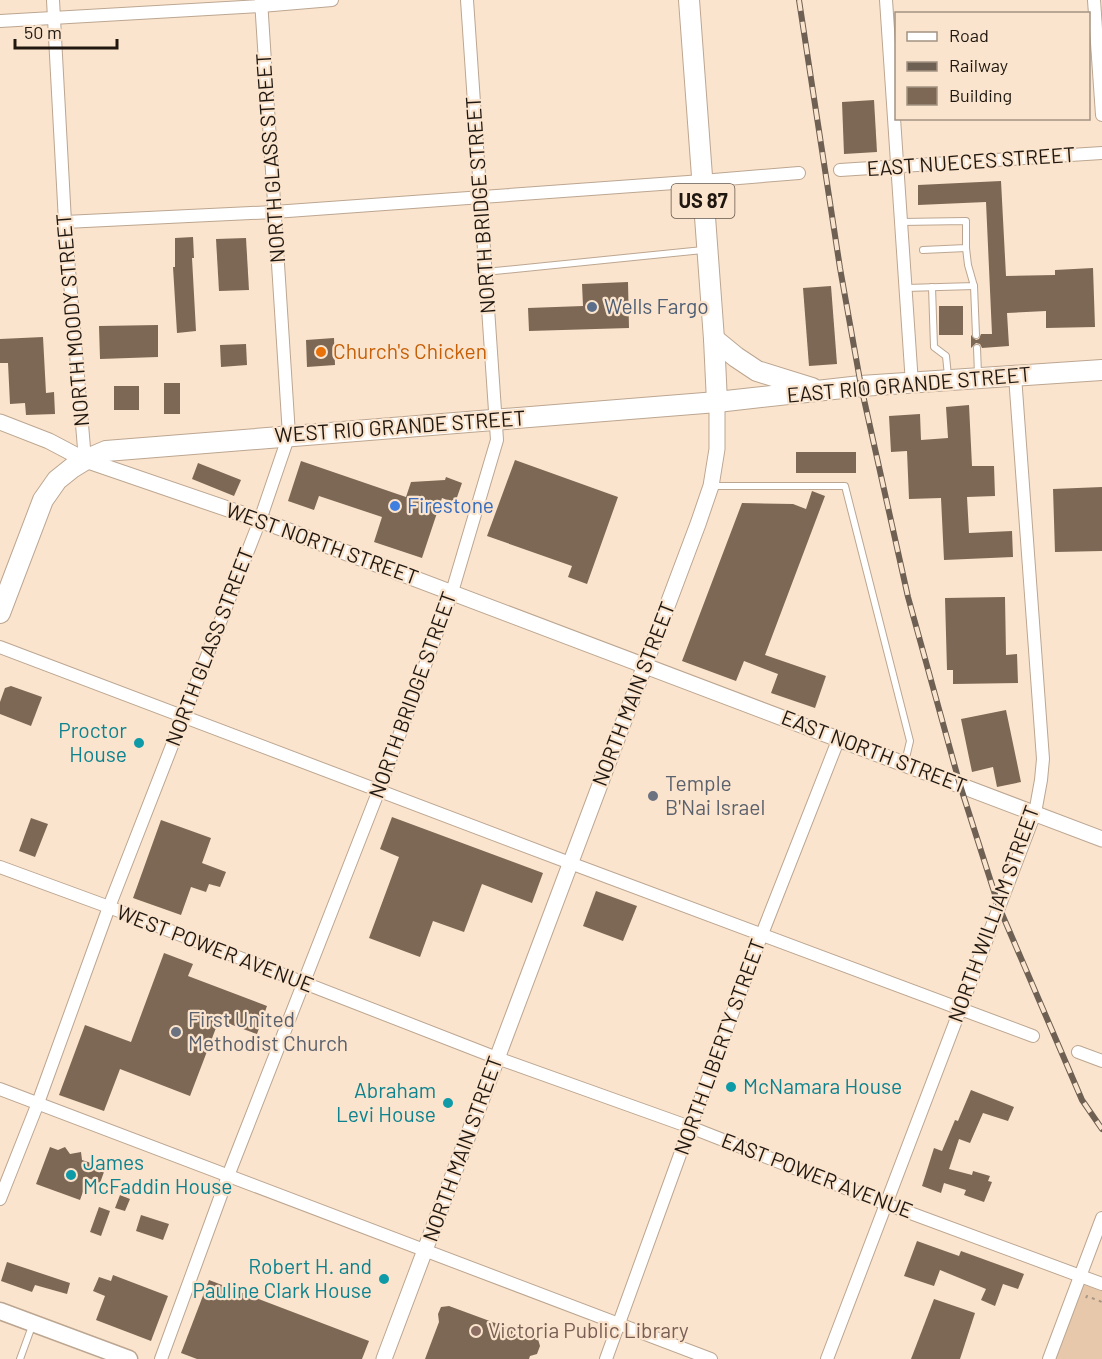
<svg xmlns="http://www.w3.org/2000/svg" width="1102" height="1359" font-family="Barlow,sans-serif">
  <style>
    .green { fill: #e7c8aa }
    .building { fill: #7d6855 }
    .lines { fill: none; stroke-linecap: round; stroke-linejoin: round }
    .service-casing { stroke: #bca691; stroke-width: 8 }
    .minor-casing { stroke: #bca691; stroke-width: 14 }
    .tertiary-casing { stroke: #bca691; stroke-width: 17 }
    .secondary-casing { stroke: #bca691; stroke-width: 19 }
    .primary-casing { stroke: #bca691; stroke-width: 22 }
    .path { stroke: #a79685; stroke-width: 2; stroke-dasharray: 3 4.5; stroke-linecap: butt }
    .service { stroke: #fff; stroke-width: 6 }
    .minor { stroke: #fff; stroke-width: 12 }
    .tertiary { stroke: #fff; stroke-width: 15 }
    .secondary { stroke: #fff; stroke-width: 16 }
    .primary { stroke: #fff; stroke-width: 20 }
    .rail-casing { stroke: #6e6053; stroke-width: 6 }
    .rail { stroke: #fbe4cd; stroke-width: 4; stroke-dasharray: 11; stroke-linecap: butt }
    .service-dot { fill: #5c6f8a; stroke: #fbe4cd; stroke-width: 2 }
    .food-dot { fill: #e8710a; stroke: #fbe4cd; stroke-width: 2 }
    .shop-dot { fill: #3f7fe0; stroke: #fbe4cd; stroke-width: 2 }
    .culture-dot { fill: #0f9aa8; stroke: #fbe4cd; stroke-width: 2 }
    .worship-dot { fill: #6b7280; stroke: #fbe4cd; stroke-width: 2 }
    .education-dot { fill: #8d6e63; stroke: #fbe4cd; stroke-width: 2 }
    .labels { text-anchor: middle; stroke-width: 4.5; stroke-linejoin: round; paint-order: stroke }
    .shield { fill: #fbe4cd; stroke: #625549; stroke-width: 1.5 }
    .shield-label { font-size: 20px; font-weight: bold; fill: #201810 }
    .street-label { font-size: 21px; fill: #201810; stroke: #fbe4cd }
    .service-label { font-size: 21px; fill: #4e5e75; stroke: #fbe4cd; text-anchor: start }
    .food-label { font-size: 21px; fill: #c56008; stroke: #fbe4cd; text-anchor: start }
    .shop-label { font-size: 21px; fill: #366cbe; stroke: #fbe4cd; text-anchor: start }
    .culture-label { font-size: 21px; fill: #0d838f; stroke: #fbe4cd; text-anchor: end }
    .worship-label { font-size: 21px; fill: #5b616d; stroke: #fbe4cd; text-anchor: start }
    .education-label { font-size: 21px; fill: #785e54; stroke: #fbe4cd; text-anchor: start }
  </style>
  <rect width="100%" height="100%" fill="#fbe4cd"/>
  <polygon class="green" points="1083,1279 1102,1287 1102,1359 1052,1359"/>
  <g class="building">
    <polygon points="874,100 877,152 844,154 842,102"/>
    <polygon points="1001,181 1006,276 1055,275 1055,270 1093,268 1095,327 1046,328 1046,311 1007,313 1009,346 982,348 980,344 976,343 971,348 971,335 976,340 979,339 981,334 992,334 986,202 918,205 918,185"/>
    <polygon points="193,237 194,258 192,258 196,331 177,333 173,267 175,267 175,238"/>
    <polygon points="246,238 249,290 219,291 216,239"/>
    <polygon points="628,282 629,328 529,331 528,308 583,306 582,284"/>
    <polygon points="831,286 837,364 809,366 803,288"/>
    <rect x="939" y="306" width="24" height="29"/>
    <polygon points="158,325 158,357 100,359 99,326"/>
    <polygon points="43,337 46,393 54,392 55,414 26,415 25,403 10,404 8,363 0,363 0,339"/>
    <polygon points="334,338 335,365 307,367 306,340"/>
    <polygon points="246,344 247,365 221,367 220,345"/>
    <rect x="164" y="383" width="16" height="31"/>
    <rect x="114" y="386" width="25" height="24"/>
    <polygon points="969,405 972,466 994,466 995,496 967,497 969,533 1012,531 1013,557 944,560 941,498 909,499 907,451 891,452 889,416 920,414 921,440 948,438 946,407"/>
    <rect x="796" y="452" width="60" height="21"/>
    <polygon points="515,460 618,497 587,584 568,577 572,566 487,536"/>
    <polygon points="301,461 406,497 411,482 445,480 446,477 462,483 455,503 442,498 422,558 374,542 382,517 319,496 314,510 288,501"/>
    <polygon points="198,463 241,480 234,496 192,479"/>
    <polygon points="1102,487 1102,551 1055,552 1053,489"/>
    <polygon points="812,491 825,496 765,655 826,676 815,708 771,693 778,674 744,661 736,681 682,661 742,503 793,504 806,509"/>
    <polygon points="1005,597 1006,655 1017,654 1018,683 953,684 953,670 947,670 945,598"/>
    <polygon points="11,686 42,697 31,726 0,714 0,702 5,688"/>
    <polygon points="1006,710 1021,782 997,787 993,767 972,772 961,719"/>
    <polygon points="392,817 543,873 532,903 482,884 464,932 433,921 420,957 369,938 399,857 380,849"/>
    <polygon points="31,818 48,824 35,857 19,851"/>
    <polygon points="161,820 211,838 202,863 226,872 220,887 209,884 206,892 191,887 181,915 133,898"/>
    <polygon points="596,891 637,906 623,941 583,926"/>
    <polygon points="164,953 193,964 188,976 267,1006 257,1034 219,1020 190,1096 120,1069 104,1111 59,1095 85,1025 131,1042"/>
    <polygon points="971,1090 1014,1107 1008,1121 983,1113 970,1143 959,1139 949,1169 972,1175 973,1171 990,1176 988,1181 992,1182 984,1202 964,1195 966,1190 944,1183 941,1193 922,1186 934,1148 942,1151 955,1120 958,1121"/>
    <polygon points="50,1147 58,1150 65,1147 70,1154 81,1152 82,1160 94,1164 93,1168 104,1172 100,1183 88,1178 80,1200 36,1184"/>
    <polygon points="120,1195 130,1199 125,1211 115,1208"/>
    <polygon points="99,1207 110,1211 101,1236 90,1232"/>
    <polygon points="141,1215 169,1224 163,1240 136,1231"/>
    <polygon points="917,1241 959,1256 961,1251 1024,1274 1018,1289 1003,1284 995,1306 981,1300 986,1289 940,1270 934,1286 904,1276"/>
    <polygon points="7,1262 70,1283 67,1294 35,1285 32,1292 1,1281"/>
    <polygon points="113,1275 168,1296 151,1341 96,1320 105,1296 93,1291 99,1277 111,1281"/>
    <polygon points="209,1280 369,1341 362,1359 197,1359 181,1353"/>
    <polygon points="934,1299 975,1313 960,1359 911,1359"/>
    <polygon points="449,1306 538,1339 540,1346 537,1354 530,1356 529,1359 425,1359 439,1322 438,1314 441,1307"/>
  </g>
  <g class="lines">
    <defs>
      <g id="service">
        <polyline points="901,222 966,221 966,248 923,250"/>
        <polyline points="485,272 703,250"/>
        <polyline points="974,286 976,335"/>
        <polyline points="932,287 934,347 946,356 948,376"/>
        <polyline points="906,288 974,286 968,265 966,248"/>
        <polyline points="977,348 978,374"/>
        <polyline points="712,486 845,486 910,741 905,762"/>
        <polyline points="20,1359 32,1326"/>
      </g>
      <g id="minor">
        <polyline points="53,0 65,222 85,460"/>
        <polyline points="886,0 912,384"/>
        <polyline points="1094,0 1102,115"/>
        <polyline points="0,21 261,6 332,0"/>
        <polyline points="840,170 1102,153"/>
        <polyline points="65,222 274,212 702,181 799,173"/>
        <polyline points="0,647 570,863 1033,1036"/>
        <polyline points="0,867 109,907 497,1058 690,1127 886,1204 1102,1284"/>
        <polyline points="1078,1052 1102,1061"/>
        <polyline points="0,1089 711,1359"/>
        <polyline points="0,1199 38,1103 109,907 260,520 289,435 261,0"/>
        <polyline points="161,1359 228,1176 379,790 452,592 497,440 467,0"/>
        <polyline points="606,1359 690,1127 762,934 839,738"/>
        <polyline points="827,1359 1035,813 1041,780 1043,759 1015,376"/>
        <polyline points="1049,1359 1102,1218"/>
      </g>
      <g id="tertiary">
        <polyline points="0,422 49,441 85,460 260,520 1102,839"/>
        <polyline points="384,1359 698,524 711,486 717,449 717,402"/>
      </g>
      <polyline id="secondary" points="0,1311 129,1359"/>
      <g id="primary">
        <polyline points="689,0 714,339 717,402"/>
        <polyline points="714,339 736,357 757,371 812,388"/>
        <polyline points="0,613 43,500 57,480 72,468 85,460 106,451 717,402 861,386 1102,370"/>
      </g>
    </defs>
    <use href="#service" class="service-casing"/>
    <use href="#minor" class="minor-casing"/>
    <use href="#tertiary" class="tertiary-casing"/>
    <use href="#secondary" class="secondary-casing"/>
    <use href="#primary" class="primary-casing"/>
    <polyline class="path" points="1086,1298 1087,1296 1102,1302"/>
    <use href="#service" class="service"/>
    <use href="#minor" class="minor"/>
    <use href="#tertiary" class="tertiary"/>
    <use href="#secondary" class="secondary"/>
    <use href="#primary" class="primary"/>
    <defs>
      <polyline id="rail" points="799,0 840,268 861,386 908,597 960,785 999,907 1082,1100 1102,1129"/>
    </defs>
    <use href="#rail" class="rail-casing"/>
    <use href="#rail" class="rail"/>
  </g>
  <circle class="service-dot" cx="592" cy="307" r="6"/>
  <circle class="food-dot" cx="321" cy="352" r="6"/>
  <circle class="shop-dot" cx="395" cy="506" r="6"/>
  <g class="culture-dot">
    <circle cx="139" cy="743" r="6"/>
    <circle cx="731" cy="1087" r="6"/>
    <circle cx="448" cy="1103" r="6"/>
    <circle cx="71" cy="1175" r="6"/>
    <circle cx="384" cy="1279" r="6"/>
  </g>
  <g class="worship-dot">
    <circle cx="653" cy="796" r="6"/>
    <circle cx="176" cy="1032" r="6"/>
  </g>
  <circle class="education-dot" cx="476" cy="1331" r="6"/>
  <g class="labels">
    <rect class="shield" x="671.5" y="184" width="63" height="34" rx="4.5"/>
    <g class="shield-label">
      <text x="703" y="208">US 87</text>
    </g>
    <g class="street-label">
      <text transform="translate(271 158) rotate(-94)" y="7">NORTH GLASS STREET</text>
      <text transform="translate(971 162) rotate(-4)" y="7">EAST NUECES STREET</text>
      <text transform="translate(481 205) rotate(-94)" y="7">NORTH BRIDGE STREET</text>
      <text transform="translate(73 320) rotate(-95)" y="7">NORTH MOODY STREET</text>
      <text transform="translate(909 385) rotate(-5)" y="7">EAST RIO GRANDE STREET</text>
      <text transform="translate(400 427) rotate(-4)" y="7">WEST RIO GRANDE STREET</text>
      <text transform="translate(322 544) rotate(20)" y="7">WEST NORTH STREET</text>
      <text transform="translate(210 647) rotate(-69)" y="7">NORTH GLASS STREET</text>
      <text transform="translate(634 694) rotate(-69)" y="7">NORTH MAIN STREET</text>
      <text transform="translate(413 695) rotate(-70)" y="7">NORTH BRIDGE STREET</text>
      <text transform="translate(874 752) rotate(21)" y="7">EAST NORTH STREET</text>
      <text transform="translate(994 914) rotate(-70)" y="7">NORTH WILLIAM STREET</text>
      <text transform="translate(215 949) rotate(21)" y="7">WEST POWER AVENUE</text>
      <text transform="translate(720 1047) rotate(-70)" y="7">NORTH LIBERTY STREET</text>
      <text transform="translate(463 1149) rotate(-70)" y="7">NORTH MAIN STREET</text>
      <text transform="translate(817 1176) rotate(21)" y="7">EAST POWER AVENUE</text>
    </g>
    <g class="service-label">
      <text x="604" y="314">Wells Fargo</text>
    </g>
    <g class="food-label">
      <text x="333" y="359">Church's Chicken</text>
    </g>
    <g class="shop-label">
      <text x="407" y="513">Firestone</text>
    </g>
    <g class="culture-label">
      <text x="127" y="738">Proctor<tspan x="127" dy="24">House</tspan></text>
      <text x="743" y="1094" text-anchor="start">McNamara House</text>
      <text x="436" y="1098">Abraham<tspan x="436" dy="24">Levi House</tspan></text>
      <text x="83" y="1170" text-anchor="start">James<tspan x="83" dy="24">McFaddin House</tspan></text>
      <text x="372" y="1274">Robert H. and<tspan x="372" dy="24">Pauline Clark House</tspan></text>
    </g>
    <g class="worship-label">
      <text x="665" y="791">Temple<tspan x="665" dy="24">B'Nai Israel</tspan></text>
      <text x="188" y="1027">First United<tspan x="188" dy="24">Methodist Church</tspan></text>
    </g>
    <g class="education-label">
      <text x="488" y="1338">Victoria Public Library</text>
    </g>
  </g>
  <rect x="895" y="12" width="195" height="108" fill="#fbe4cd" stroke="#a39281" stroke-width="1.5"/>
  <rect x="907" y="32" width="30" height="9" fill="#ffffff" stroke="#a39281" stroke-width="1.5"/>
  <text x="949" y="42" font-size="18" fill="#201810">Road</text>
  <rect x="907" y="62" width="30" height="9" fill="#6e6053" stroke="#a39281" stroke-width="1.5"/>
  <text x="949" y="72" font-size="18" fill="#201810">Railway</text>
  <rect x="907" y="87" width="30" height="18" fill="#7d6855" stroke="#a39281" stroke-width="1.5"/>
  <text x="949" y="102" font-size="18" fill="#201810">Building</text>
  <path d="M15 39v9h102v-9" fill="none" stroke="#201810" stroke-width="3"/>
  <text x="24" y="39" font-size="18" fill="#201810" stroke="#fbe4cd" stroke-width="4.5" paint-order="stroke">50 m</text>
</svg>
